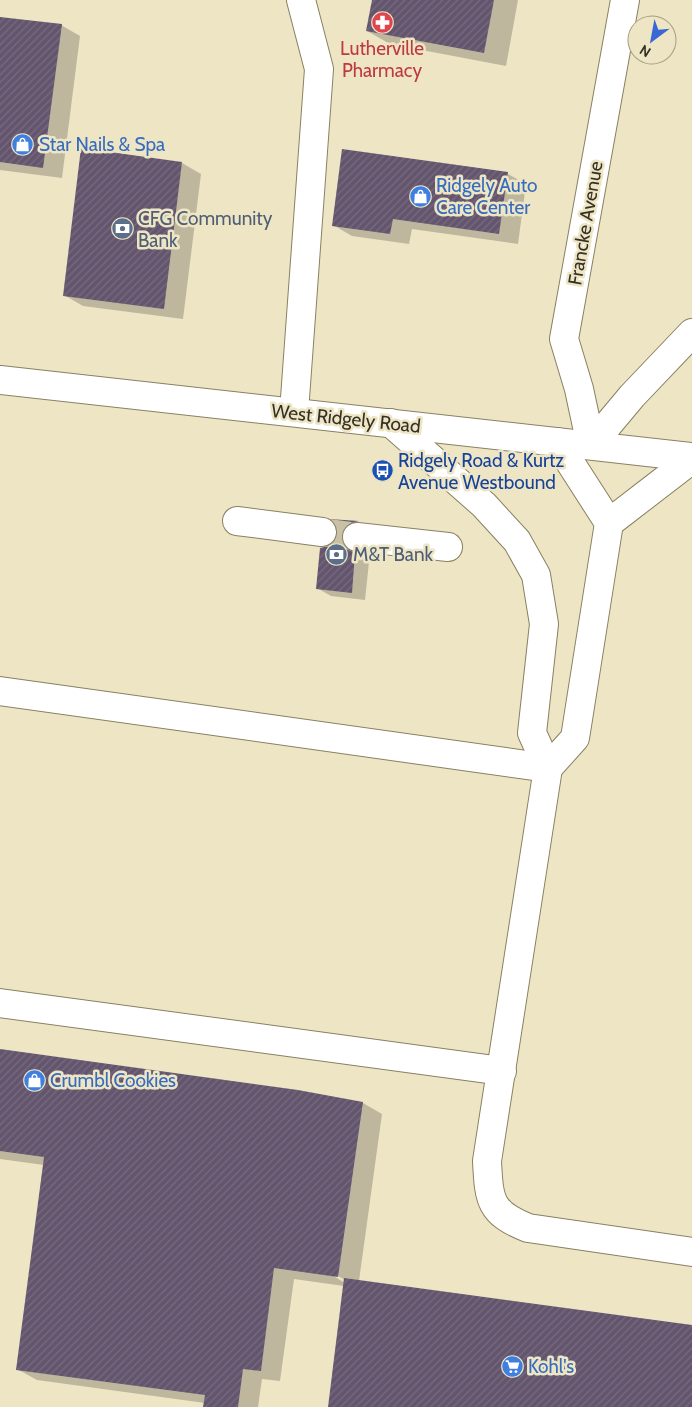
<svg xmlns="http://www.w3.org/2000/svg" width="692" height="1407" font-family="Cabin,sans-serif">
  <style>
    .shadow { fill: #0003; fill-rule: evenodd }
    .building { fill: url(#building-hatch) }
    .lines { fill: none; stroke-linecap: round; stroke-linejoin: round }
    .minor-tunnel { stroke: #c9c1a5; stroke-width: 28; stroke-dasharray: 28 14; stroke-linecap: butt }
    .minor-casing { stroke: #888062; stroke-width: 30 }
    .minor { stroke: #fff; stroke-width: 28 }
    .labels { text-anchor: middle; stroke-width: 5; stroke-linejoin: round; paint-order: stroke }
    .health-label { font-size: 19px; fill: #be3a42; stroke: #eee5c5 }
    .shop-label { font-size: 19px; fill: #366cbe; stroke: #eee5c5; text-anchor: start }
    .service-label { font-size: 19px; fill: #4e5e75; stroke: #eee5c5; text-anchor: start }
    .street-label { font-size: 19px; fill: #343124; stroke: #eee5c5 }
    .transit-label { font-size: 19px; fill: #164399; stroke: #eee5c5; text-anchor: start }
  </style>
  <defs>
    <pattern id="building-hatch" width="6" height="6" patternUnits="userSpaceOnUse" patternTransform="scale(1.25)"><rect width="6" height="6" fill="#64556e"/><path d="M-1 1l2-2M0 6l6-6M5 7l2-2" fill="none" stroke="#776b7e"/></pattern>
  </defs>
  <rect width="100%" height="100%" fill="#eee5c5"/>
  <g class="shadow">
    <polygon points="373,0 518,0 506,66 390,44 367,31"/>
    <polygon points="0,18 61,25 80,36 62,178 0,170"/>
    <polygon points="182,163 201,174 183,319 83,306 64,295"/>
    <polygon points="508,174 526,184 518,244 412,229 409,244 352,236 333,225"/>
    <polygon points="333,520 358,523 370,529 355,544 356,553 369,562 365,600 331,596 317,588 329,547 335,543 339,535 337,525"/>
    <path d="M0,1050L363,1103L382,1114L359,1281L692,1327V1407H329L344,1286L294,1279L280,1381L262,1379L258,1407H204L205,1403L37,1380L17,1369L44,1165L0,1159ZM333,1273L345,1280V1283L332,1275Z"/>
  </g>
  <g class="building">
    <polygon points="372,0 494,0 484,53 366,31"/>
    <polygon points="0,17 62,24 43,168 0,162"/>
    <polygon points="81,148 182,162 164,309 63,296"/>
    <polygon points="342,149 508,172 499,234 393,219 390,234 332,226"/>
    <polygon points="329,519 359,521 351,523 345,527 341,536 343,544 347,549 355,553 352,593 316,589 320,548 328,546 334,542 337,534 336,526"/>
    <polygon points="0,1049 298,1090 363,1102 338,1277 274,1268 261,1371 243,1369 238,1407 203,1407 205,1395 16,1370 44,1157 0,1151"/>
    <polygon points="344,1278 692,1325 692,1407 328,1407"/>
  </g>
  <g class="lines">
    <polyline class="minor-tunnel" points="322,532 357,537"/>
    <defs>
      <g id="minor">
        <polyline points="0,380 692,457"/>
        <polyline points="294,412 319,69 301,0"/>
        <path d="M391,423L484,505L517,541L536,575L544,624L532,733L548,768L487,1161C489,1201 490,1213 528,1228L692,1252"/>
        <polyline points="591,445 579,389 564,339 625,0"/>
        <polyline points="591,445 632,396 692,333"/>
        <polyline points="237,521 322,532"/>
        <polyline points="609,523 692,459"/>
        <polyline points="357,537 448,547"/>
        <polyline points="0,691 548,768"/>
        <polyline points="548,768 575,738 609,523 557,442"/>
        <polyline points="0,1003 502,1071"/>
      </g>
    </defs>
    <use href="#minor" class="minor-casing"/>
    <use href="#minor" class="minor"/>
  </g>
  <defs>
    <symbol id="pharmacy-disc" viewBox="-11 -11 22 22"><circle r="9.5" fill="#e0444e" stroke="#eee5c5"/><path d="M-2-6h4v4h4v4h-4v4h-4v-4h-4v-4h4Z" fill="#fff"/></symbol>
    <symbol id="shop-disc" viewBox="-11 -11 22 22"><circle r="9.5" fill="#3f7fe0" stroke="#eee5c5"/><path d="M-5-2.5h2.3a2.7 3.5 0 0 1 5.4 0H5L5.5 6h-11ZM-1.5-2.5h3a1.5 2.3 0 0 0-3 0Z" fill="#fff"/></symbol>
    <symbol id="bank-disc" viewBox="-11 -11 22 22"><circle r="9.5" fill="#5c6f8a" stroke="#eee5c5"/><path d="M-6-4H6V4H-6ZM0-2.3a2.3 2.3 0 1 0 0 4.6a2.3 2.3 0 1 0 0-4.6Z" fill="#fff"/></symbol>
    <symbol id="bus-disc" viewBox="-11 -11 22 22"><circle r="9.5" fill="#1a4fb4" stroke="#eee5c5"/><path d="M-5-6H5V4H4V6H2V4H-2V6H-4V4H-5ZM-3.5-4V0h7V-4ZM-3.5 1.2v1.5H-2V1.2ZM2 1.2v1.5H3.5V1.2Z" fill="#fff"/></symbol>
    <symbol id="supermarket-disc" viewBox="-11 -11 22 22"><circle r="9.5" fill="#3f7fe0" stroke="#eee5c5"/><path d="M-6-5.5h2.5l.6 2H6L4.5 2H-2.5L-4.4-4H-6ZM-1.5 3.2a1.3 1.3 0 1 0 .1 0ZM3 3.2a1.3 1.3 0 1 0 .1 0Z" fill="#fff"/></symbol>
  </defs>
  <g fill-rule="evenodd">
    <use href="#pharmacy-disc" x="370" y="10" width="25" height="25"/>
    <use href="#shop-disc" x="10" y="132" width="25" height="25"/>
    <use href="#shop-disc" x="408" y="184" width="25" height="25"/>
    <use href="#bank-disc" x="110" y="216" width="25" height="25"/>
    <use href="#bus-disc" x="370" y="458" width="25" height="25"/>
    <use href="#bank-disc" x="324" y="542" width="25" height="25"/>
    <use href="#shop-disc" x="22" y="1068" width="25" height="25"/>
    <use href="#supermarket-disc" x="500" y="1354" width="25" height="25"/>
  </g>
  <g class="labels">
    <g class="health-label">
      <text x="382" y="55">Lutherville<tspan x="382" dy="22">Pharmacy</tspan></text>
    </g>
    <g class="shop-label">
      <text x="39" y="151">Star Nails &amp; Spa</text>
      <text x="436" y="192">Ridgely Auto<tspan x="436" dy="22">Care Center</tspan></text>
      <text x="50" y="1087">Crumbl Cookies</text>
      <text x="528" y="1373">Kohl's</text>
    </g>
    <g class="service-label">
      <text x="138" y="225">CFG Community<tspan x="138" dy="22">Bank</tspan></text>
      <text x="353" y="561">M&amp;T Bank</text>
    </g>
    <g class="street-label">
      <text transform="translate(585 223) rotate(-80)" y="7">Francke Avenue</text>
      <text transform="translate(346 418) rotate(6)" y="7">West Ridgely Road</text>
    </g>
    <g class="transit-label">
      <text x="398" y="467">Ridgely Road &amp; Kurtz<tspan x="398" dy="22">Avenue Westbound</tspan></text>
    </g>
  </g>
  <g transform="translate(652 40) rotate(212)"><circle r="24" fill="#eee5c5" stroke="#a49d85"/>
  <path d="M0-4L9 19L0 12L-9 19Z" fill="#3a66d6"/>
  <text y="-8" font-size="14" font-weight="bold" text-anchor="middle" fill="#343124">N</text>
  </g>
</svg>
